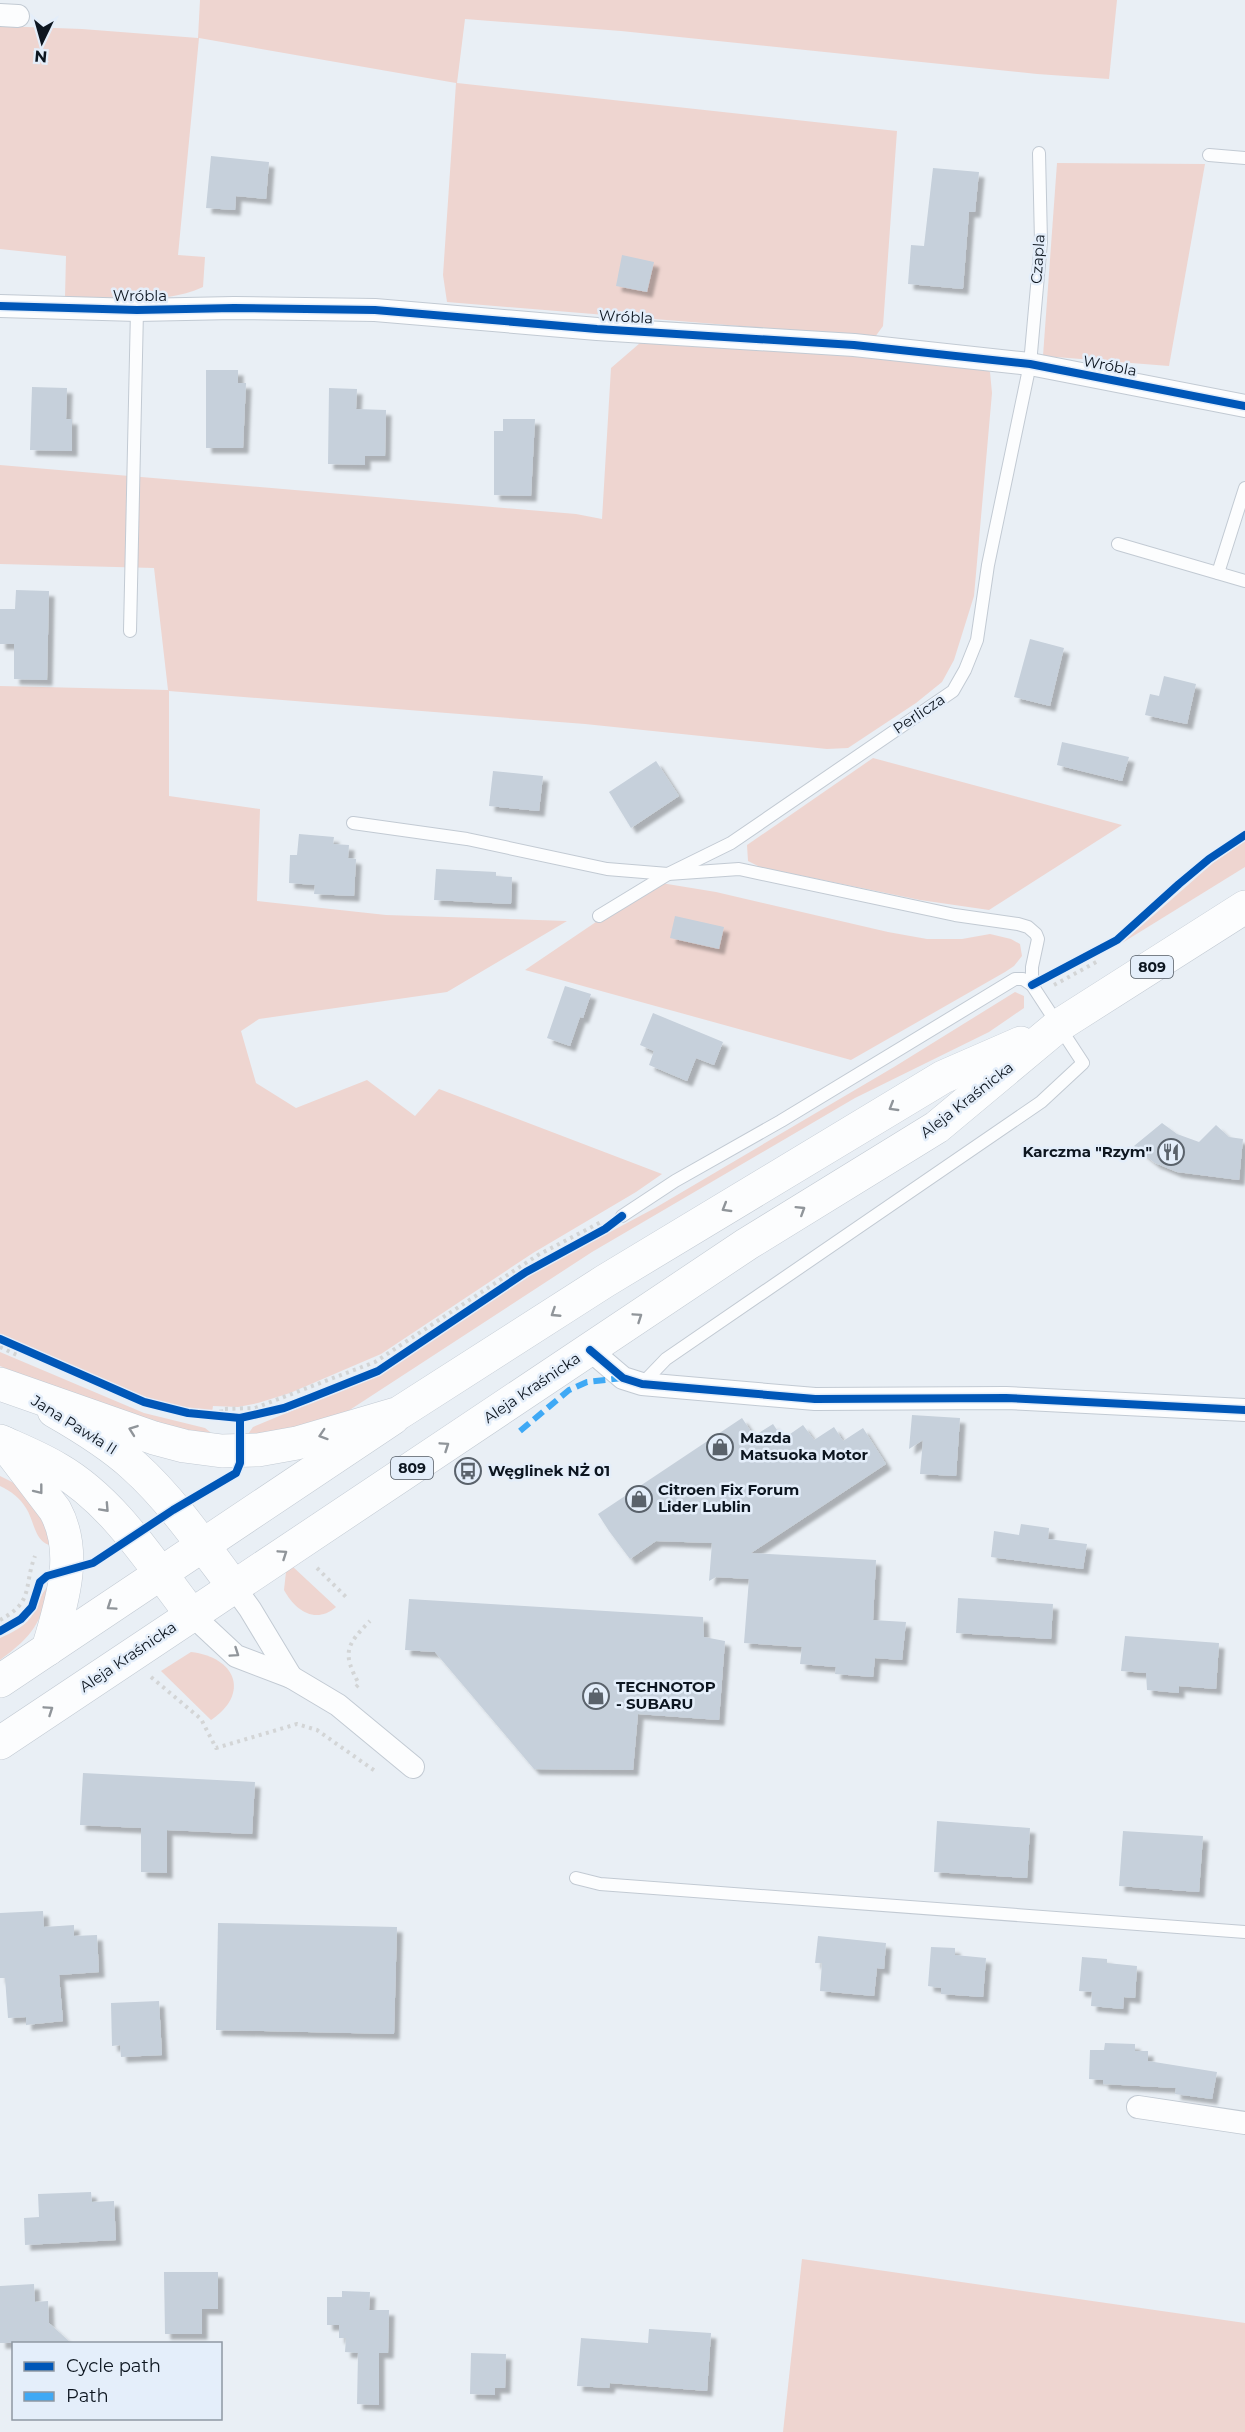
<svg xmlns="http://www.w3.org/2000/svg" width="1245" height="2432" font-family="Montserrat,sans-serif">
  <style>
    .green { fill: #eed5d0 }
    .building { fill: #c6d0db; filter: url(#shadow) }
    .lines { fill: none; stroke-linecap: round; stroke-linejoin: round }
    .lane-casing { stroke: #c2cad3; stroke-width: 14 }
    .street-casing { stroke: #c2cad3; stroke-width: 24 }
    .secondary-casing { stroke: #c2cad3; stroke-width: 34 }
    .primary-casing { stroke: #c2cad3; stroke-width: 34 }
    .path { stroke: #d3d5d6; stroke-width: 4; stroke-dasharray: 3 4.5; stroke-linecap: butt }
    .lane { stroke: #fcfdfe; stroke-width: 12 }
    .street { stroke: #fcfdfe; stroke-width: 22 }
    .secondary { stroke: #fcfdfe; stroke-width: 33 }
    .primary { stroke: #fcfdfe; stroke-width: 33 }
    .quiet { stroke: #3fa9f5; stroke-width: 6; stroke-dasharray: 12 6; stroke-linecap: butt }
    .cycleway-casing { stroke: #e4eefa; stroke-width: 11 }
    .cycleway { stroke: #0057b8; stroke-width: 8 }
    .oneway { stroke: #90959a }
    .labels { text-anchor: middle; stroke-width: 5; stroke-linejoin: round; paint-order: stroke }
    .shield { fill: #e4eefa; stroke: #4e5761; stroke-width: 1.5 }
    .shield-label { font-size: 14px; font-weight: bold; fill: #0d1620 }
    .street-label { font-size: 15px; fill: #0d1620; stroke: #e4eefa }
    .poi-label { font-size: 15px; font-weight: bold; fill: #0d1620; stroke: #e4eefa; text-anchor: start }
  </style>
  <defs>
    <filter id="shadow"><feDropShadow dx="5.5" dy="5.5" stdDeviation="1.5" flood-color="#0004"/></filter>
  </defs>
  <rect width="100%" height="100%" fill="#e9eff5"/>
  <g class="green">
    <path d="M200,0H1117L1109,79L1037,74L621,31L465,19L457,83L897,131L883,326L875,337L447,302L443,275L456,83L199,38L178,255L205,257L203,287C161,306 110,298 65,297L66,256L0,249V26L82,29L198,38Z"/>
    <polygon points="1057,163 1205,164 1169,366 1043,356"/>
    <polygon points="640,343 902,359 982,367 990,372 992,393 974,596 954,660 942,682 916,703 848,748 827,749 585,724 169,691 169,796 260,809 257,901 386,915 567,921 447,992 259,1019 241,1031 256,1083 296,1108 367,1080 415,1116 439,1089 662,1174 636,1192 533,1253 381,1354 290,1393 258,1403 238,1407 213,1406 212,1412 160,1403 33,1351 0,1334 0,686 168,690 154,568 0,564 0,465 576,514 602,519 611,368"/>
    <polygon points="873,758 1122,825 989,910 920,900 760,867 748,861 747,845"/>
    <polygon points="1245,841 1245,867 1122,943 1213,863"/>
    <polygon points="655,882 716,892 888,932 927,939 962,939 990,934 1011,939 1020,944 1022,956 1014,966 1005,972 851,1060 525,970"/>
    <polygon points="1015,992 1024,996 1024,1008 989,1032 855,1098 592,1252 342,1415 323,1423 246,1437 253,1427 385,1372 535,1272 655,1208 894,1067"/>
    <polygon points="0,1352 144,1413 205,1428 210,1432 213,1441 87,1402 0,1366"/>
    <path d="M0,1476L20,1486L31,1495L57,1546C34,1546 36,1524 26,1508C20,1498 11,1491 0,1486Z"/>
    <path d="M292,1566L336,1607C315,1625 295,1610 284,1590L286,1572Z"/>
    <path d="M51,1583C40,1624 34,1635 0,1660V1638C13,1632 27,1626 34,1612C39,1602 42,1591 51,1583Z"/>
    <path d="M191,1652C235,1657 251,1693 211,1720L161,1671Z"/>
    <polygon points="802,2259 1245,2323 1245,2432 783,2432"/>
  </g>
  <g class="building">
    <polygon points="211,156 269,162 266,199 236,196 235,210 206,208"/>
    <polygon points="933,168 979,172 975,212 969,212 963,289 908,284 911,245 924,246"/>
    <polygon points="622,255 654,262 647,292 616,286"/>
    <polygon points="206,370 238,370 238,383 246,383 243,448 206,448"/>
    <polygon points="32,387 67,388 66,419 72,419 72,451 30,450"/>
    <polygon points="329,388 357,389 356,409 386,410 385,456 365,456 365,465 328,464"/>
    <polygon points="503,419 535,419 531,496 494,495 494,431 503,431"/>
    <polygon points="16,590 49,591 47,680 14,679 14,644 0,644 0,609 15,609"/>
    <polygon points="1030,639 1064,648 1050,706 1014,697"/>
    <polygon points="1164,676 1196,684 1187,724 1145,715 1150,694 1159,696"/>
    <polygon points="1062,742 1129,757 1122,781 1057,765"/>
    <polygon points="656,761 679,796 631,828 609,792"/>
    <polygon points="493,771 543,776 539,811 489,806"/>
    <polygon points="299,834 334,837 333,844 349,845 348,858 356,859 354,896 314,894 315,885 289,883 290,855 297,855"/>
    <polygon points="436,869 496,872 496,876 512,877 511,904 434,900"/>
    <polygon points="675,916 724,927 719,949 670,938"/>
    <polygon points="565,986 591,994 583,1018 580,1017 570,1046 547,1038"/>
    <polygon points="653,1013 723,1042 714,1065 696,1058 687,1081 649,1065 654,1051 640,1045"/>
    <polygon points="1162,1123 1177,1134 1199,1142 1216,1125 1229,1137 1243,1139 1239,1180 1177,1172 1155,1163 1134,1146"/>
    <polygon points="912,1415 960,1418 956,1476 920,1474 923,1440 909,1449"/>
    <polygon points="742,1418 754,1436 773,1424 783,1439 803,1425 814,1440 834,1427 843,1441 863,1428 886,1464 751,1553 876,1560 873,1620 906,1622 902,1660 875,1658 873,1677 835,1674 836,1667 800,1664 802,1647 744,1643 749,1579 716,1577 709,1581 712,1543 656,1541 630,1559 609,1531 598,1514"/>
    <polygon points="1021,1524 1049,1528 1048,1539 1087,1544 1083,1569 991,1557 994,1531 1019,1535"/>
    <polygon points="958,1598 1053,1604 1051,1639 956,1633"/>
    <polygon points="409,1599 703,1617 704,1637 725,1641 719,1720 638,1714 633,1770 534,1769 435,1652 405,1650"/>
    <polygon points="1125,1636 1219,1643 1216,1689 1179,1686 1179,1693 1147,1690 1146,1673 1121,1671"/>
    <polygon points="83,1773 255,1782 252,1834 167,1830 167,1873 141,1872 141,1828 80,1825"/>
    <polygon points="937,1821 1030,1828 1027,1878 934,1872"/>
    <polygon points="1123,1831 1203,1836 1199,1892 1119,1886"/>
    <polygon points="43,1911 44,1927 74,1925 74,1936 97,1935 99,1972 59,1975 63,2021 26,2025 26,2017 8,2018 5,1978 0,1978 0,1913"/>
    <polygon points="218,1923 397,1927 394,2034 216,2030"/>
    <polygon points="818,1936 886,1943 884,1969 877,1968 874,1996 820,1991 822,1963 815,1963"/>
    <polygon points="931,1947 955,1948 955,1955 986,1958 983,1997 941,1994 941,1988 928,1986"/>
    <polygon points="1082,1957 1107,1959 1107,1963 1137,1966 1135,1998 1124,1997 1123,2009 1091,2006 1092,1992 1079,1991"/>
    <polygon points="159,2001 162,2055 121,2057 120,2045 112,2046 111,2003"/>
    <polygon points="1105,2043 1135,2044 1135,2051 1148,2051 1148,2061 1217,2072 1212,2099 1175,2094 1176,2088 1103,2084 1103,2080 1089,2079 1090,2050 1104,2050"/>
    <polygon points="91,2192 92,2202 114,2201 116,2240 25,2245 24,2218 39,2217 38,2194"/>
    <polygon points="164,2272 218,2272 218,2309 202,2309 202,2334 165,2334"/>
    <polygon points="34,2284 35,2302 48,2301 49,2323 71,2343 0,2343 0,2286"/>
    <polygon points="342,2291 370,2292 369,2310 389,2310 388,2353 379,2353 379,2405 357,2404 358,2353 345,2352 346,2338 339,2338 339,2325 327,2325 327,2297 342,2297"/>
    <polygon points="649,2329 711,2333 707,2391 610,2383 609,2388 577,2386 581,2338 648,2343"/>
    <polygon points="471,2353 506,2354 505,2388 495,2388 495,2395 470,2394"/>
  </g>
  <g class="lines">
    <defs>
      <g id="lane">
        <polyline points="1209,155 1245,158"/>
        <polyline points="1118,544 1245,581"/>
        <polyline points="1218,573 1245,488"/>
        <polyline points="130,631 137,310"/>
        <polyline points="353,823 467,839 607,869 668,874 739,869 955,915 1018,924 1028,927 1036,934 1038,939 1032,967 1032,985"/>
        <polyline points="599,916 668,874 731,843 953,691 965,670 977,640 988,565 1030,364 1041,242 1039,153"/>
        <polyline points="622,1216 675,1181 781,1121 1015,979 1023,979 1032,985 1083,1063 1041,1102 666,1359 642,1384"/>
        <polyline points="576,1878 600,1884 1245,1932"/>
      </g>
      <g id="street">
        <polyline points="0,15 18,16"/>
        <polyline points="0,306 137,310 234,308 375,310 597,329 854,345 1030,364 1245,406"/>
        <polyline points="590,1350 623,1378 642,1384 676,1387 815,1399 1006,1398 1245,1410"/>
        <polyline points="234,1587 250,1609 291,1677"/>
        <polyline points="192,1615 236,1656 291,1677 338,1705 413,1767"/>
        <polyline points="1138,2107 1245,2123"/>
      </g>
      <g id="secondary">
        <path d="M54,1411C82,1427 110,1444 134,1466C171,1499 204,1547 234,1587"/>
        <path d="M4,1443L55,1510C79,1554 61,1604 48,1649"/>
        <polyline points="0,1681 393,1418"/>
        <polyline points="0,1743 192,1615"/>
      </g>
      <g id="primary">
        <polyline points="0,1384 154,1438 184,1446 222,1451 258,1450 297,1443 399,1413 605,1281 943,1077 1021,1043"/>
        <path d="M0,1441C20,1450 40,1458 58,1469C115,1502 152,1564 192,1615L747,1244L937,1127L1058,1026L1245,907"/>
      </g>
    </defs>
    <use href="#lane" class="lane-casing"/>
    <use href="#street" class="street-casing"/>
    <use href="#secondary" class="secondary-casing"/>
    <use href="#primary" class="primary-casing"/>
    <g class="path">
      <polyline points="1054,985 1100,960"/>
      <polyline points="0,1347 17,1355"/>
      <polyline points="222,1420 221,1409 255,1408 375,1362 538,1255 603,1221"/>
      <polyline points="317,1568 346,1597"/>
      <path d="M0,1620C35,1601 23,1587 35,1556"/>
      <polyline points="151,1677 201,1719 216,1748 297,1724 317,1730 375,1771"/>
      <path d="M356,1687L359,1684C342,1653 346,1645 370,1621"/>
    </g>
    <use href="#lane" class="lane"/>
    <use href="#street" class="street"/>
    <use href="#secondary" class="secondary"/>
    <use href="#primary" class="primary"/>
    <polyline class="quiet" points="520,1431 569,1390 587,1382 623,1378"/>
    <defs>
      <g id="cycleway">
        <polyline points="0,306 137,310 234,308 375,310 597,329 854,345 1030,364 1245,406"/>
        <polyline points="1032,985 1117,940 1179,884 1209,859 1245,835"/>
        <polyline points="0,1339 144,1402 188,1413 240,1418 284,1408 310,1398 378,1371 526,1272 605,1229 622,1216"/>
        <polyline points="590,1350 623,1378 642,1384 676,1387 815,1399 1006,1398 1245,1410"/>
        <polyline points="0,1631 21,1619 32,1607 40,1582 47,1576 93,1563 173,1510 236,1473 240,1463 240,1418"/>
      </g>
    </defs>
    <use href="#cycleway" class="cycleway-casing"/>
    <use href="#cycleway" class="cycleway"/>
  </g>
  <defs><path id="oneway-chevron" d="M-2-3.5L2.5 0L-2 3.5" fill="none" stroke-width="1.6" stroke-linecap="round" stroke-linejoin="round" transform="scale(1.5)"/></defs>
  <g class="oneway">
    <use href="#oneway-chevron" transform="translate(893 1107) rotate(149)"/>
    <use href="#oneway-chevron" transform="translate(726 1208) rotate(149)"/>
    <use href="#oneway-chevron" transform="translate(801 1210) rotate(-32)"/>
    <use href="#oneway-chevron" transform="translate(555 1313) rotate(147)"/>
    <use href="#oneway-chevron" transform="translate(638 1317) rotate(-34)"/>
    <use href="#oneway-chevron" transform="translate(133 1430) rotate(-160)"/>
    <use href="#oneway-chevron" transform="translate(323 1435) rotate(162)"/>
    <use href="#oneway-chevron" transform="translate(445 1446) rotate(-34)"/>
    <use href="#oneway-chevron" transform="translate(39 1490) rotate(52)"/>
    <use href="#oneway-chevron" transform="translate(105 1508) rotate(47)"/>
    <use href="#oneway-chevron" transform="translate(283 1554) rotate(-34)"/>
    <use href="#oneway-chevron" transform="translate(111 1606) rotate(146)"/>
    <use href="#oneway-chevron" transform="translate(235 1653) rotate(34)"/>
    <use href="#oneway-chevron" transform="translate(49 1710) rotate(-34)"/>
  </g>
  <defs>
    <symbol id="restaurant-ring" viewBox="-11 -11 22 22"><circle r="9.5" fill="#e4eefa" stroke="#5a626b" stroke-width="1.5"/><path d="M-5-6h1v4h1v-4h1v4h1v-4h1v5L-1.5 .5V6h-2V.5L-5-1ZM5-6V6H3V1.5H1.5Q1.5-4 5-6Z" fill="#5a626b"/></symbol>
    <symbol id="shop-ring" viewBox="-11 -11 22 22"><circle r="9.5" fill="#e4eefa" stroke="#5a626b" stroke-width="1.5"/><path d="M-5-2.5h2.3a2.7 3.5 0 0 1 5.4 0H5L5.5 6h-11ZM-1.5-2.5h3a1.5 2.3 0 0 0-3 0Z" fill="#5a626b"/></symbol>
    <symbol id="bus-ring" viewBox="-11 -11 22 22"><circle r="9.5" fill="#e4eefa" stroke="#5a626b" stroke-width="1.5"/><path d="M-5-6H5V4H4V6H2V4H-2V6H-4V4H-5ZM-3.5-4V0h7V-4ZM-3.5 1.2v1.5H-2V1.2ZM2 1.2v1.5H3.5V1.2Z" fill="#5a626b"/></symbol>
  </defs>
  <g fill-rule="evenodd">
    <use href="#restaurant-ring" x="1156" y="1137" width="30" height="30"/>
    <use href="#shop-ring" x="705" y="1432" width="30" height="30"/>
    <use href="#bus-ring" x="453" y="1456" width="30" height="30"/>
    <use href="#shop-ring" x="624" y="1484" width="30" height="30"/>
    <use href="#shop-ring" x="581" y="1681" width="30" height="30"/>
  </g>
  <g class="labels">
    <g class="shield">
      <rect x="1131" y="956" width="42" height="22" rx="4.5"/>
      <rect x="391" y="1457" width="42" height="22" rx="4.5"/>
    </g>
    <g class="shield-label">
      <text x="1152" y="972">809</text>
      <text x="412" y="1473">809</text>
    </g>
    <g class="street-label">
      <text transform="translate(1038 259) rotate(-86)" y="5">Czapla</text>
      <text x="140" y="301">Wróbla</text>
      <text transform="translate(626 317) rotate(3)" y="5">Wróbla</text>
      <text transform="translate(1110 366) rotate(11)" y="5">Wróbla</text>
      <text transform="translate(919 714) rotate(-34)" y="5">Perlicza</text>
      <text transform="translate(967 1100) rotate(-38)" y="5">Aleja Kraśnicka</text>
      <text transform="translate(532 1388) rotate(-34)" y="5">Aleja Kraśnicka</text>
      <text transform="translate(74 1425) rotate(32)" y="5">Jana Pawła II</text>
      <text transform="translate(128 1657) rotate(-34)" y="5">Aleja Kraśnicka</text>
    </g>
    <g class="poi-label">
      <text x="1152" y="1157" text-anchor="end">Karczma "Rzym"</text>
      <text x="740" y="1443">Mazda<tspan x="740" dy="17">Matsuoka Motor</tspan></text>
      <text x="488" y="1476">Węglinek NŻ 01</text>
      <text x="658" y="1495">Citroen Fix Forum<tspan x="658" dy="17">Lider Lublin</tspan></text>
      <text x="616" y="1692">TECHNOTOP<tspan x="616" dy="17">- SUBARU</tspan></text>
    </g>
  </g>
  <rect x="12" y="2342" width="210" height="78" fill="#e4eefa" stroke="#8e98a3" stroke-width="1.5"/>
  <rect x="24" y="2362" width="30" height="9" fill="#0057b8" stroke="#8e98a3" stroke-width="1.5"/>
  <text x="66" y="2372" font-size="18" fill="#0d1620">Cycle path</text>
  <rect x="24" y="2392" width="30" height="9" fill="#3fa9f5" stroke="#8e98a3" stroke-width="1.5"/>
  <text x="66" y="2402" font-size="18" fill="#0d1620">Path</text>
  <g transform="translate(42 42) rotate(185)" stroke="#e4eefa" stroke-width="4.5" paint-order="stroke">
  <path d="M0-4.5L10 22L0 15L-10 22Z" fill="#0d1620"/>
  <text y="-9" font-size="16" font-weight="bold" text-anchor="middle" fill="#0d1620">N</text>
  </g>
</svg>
